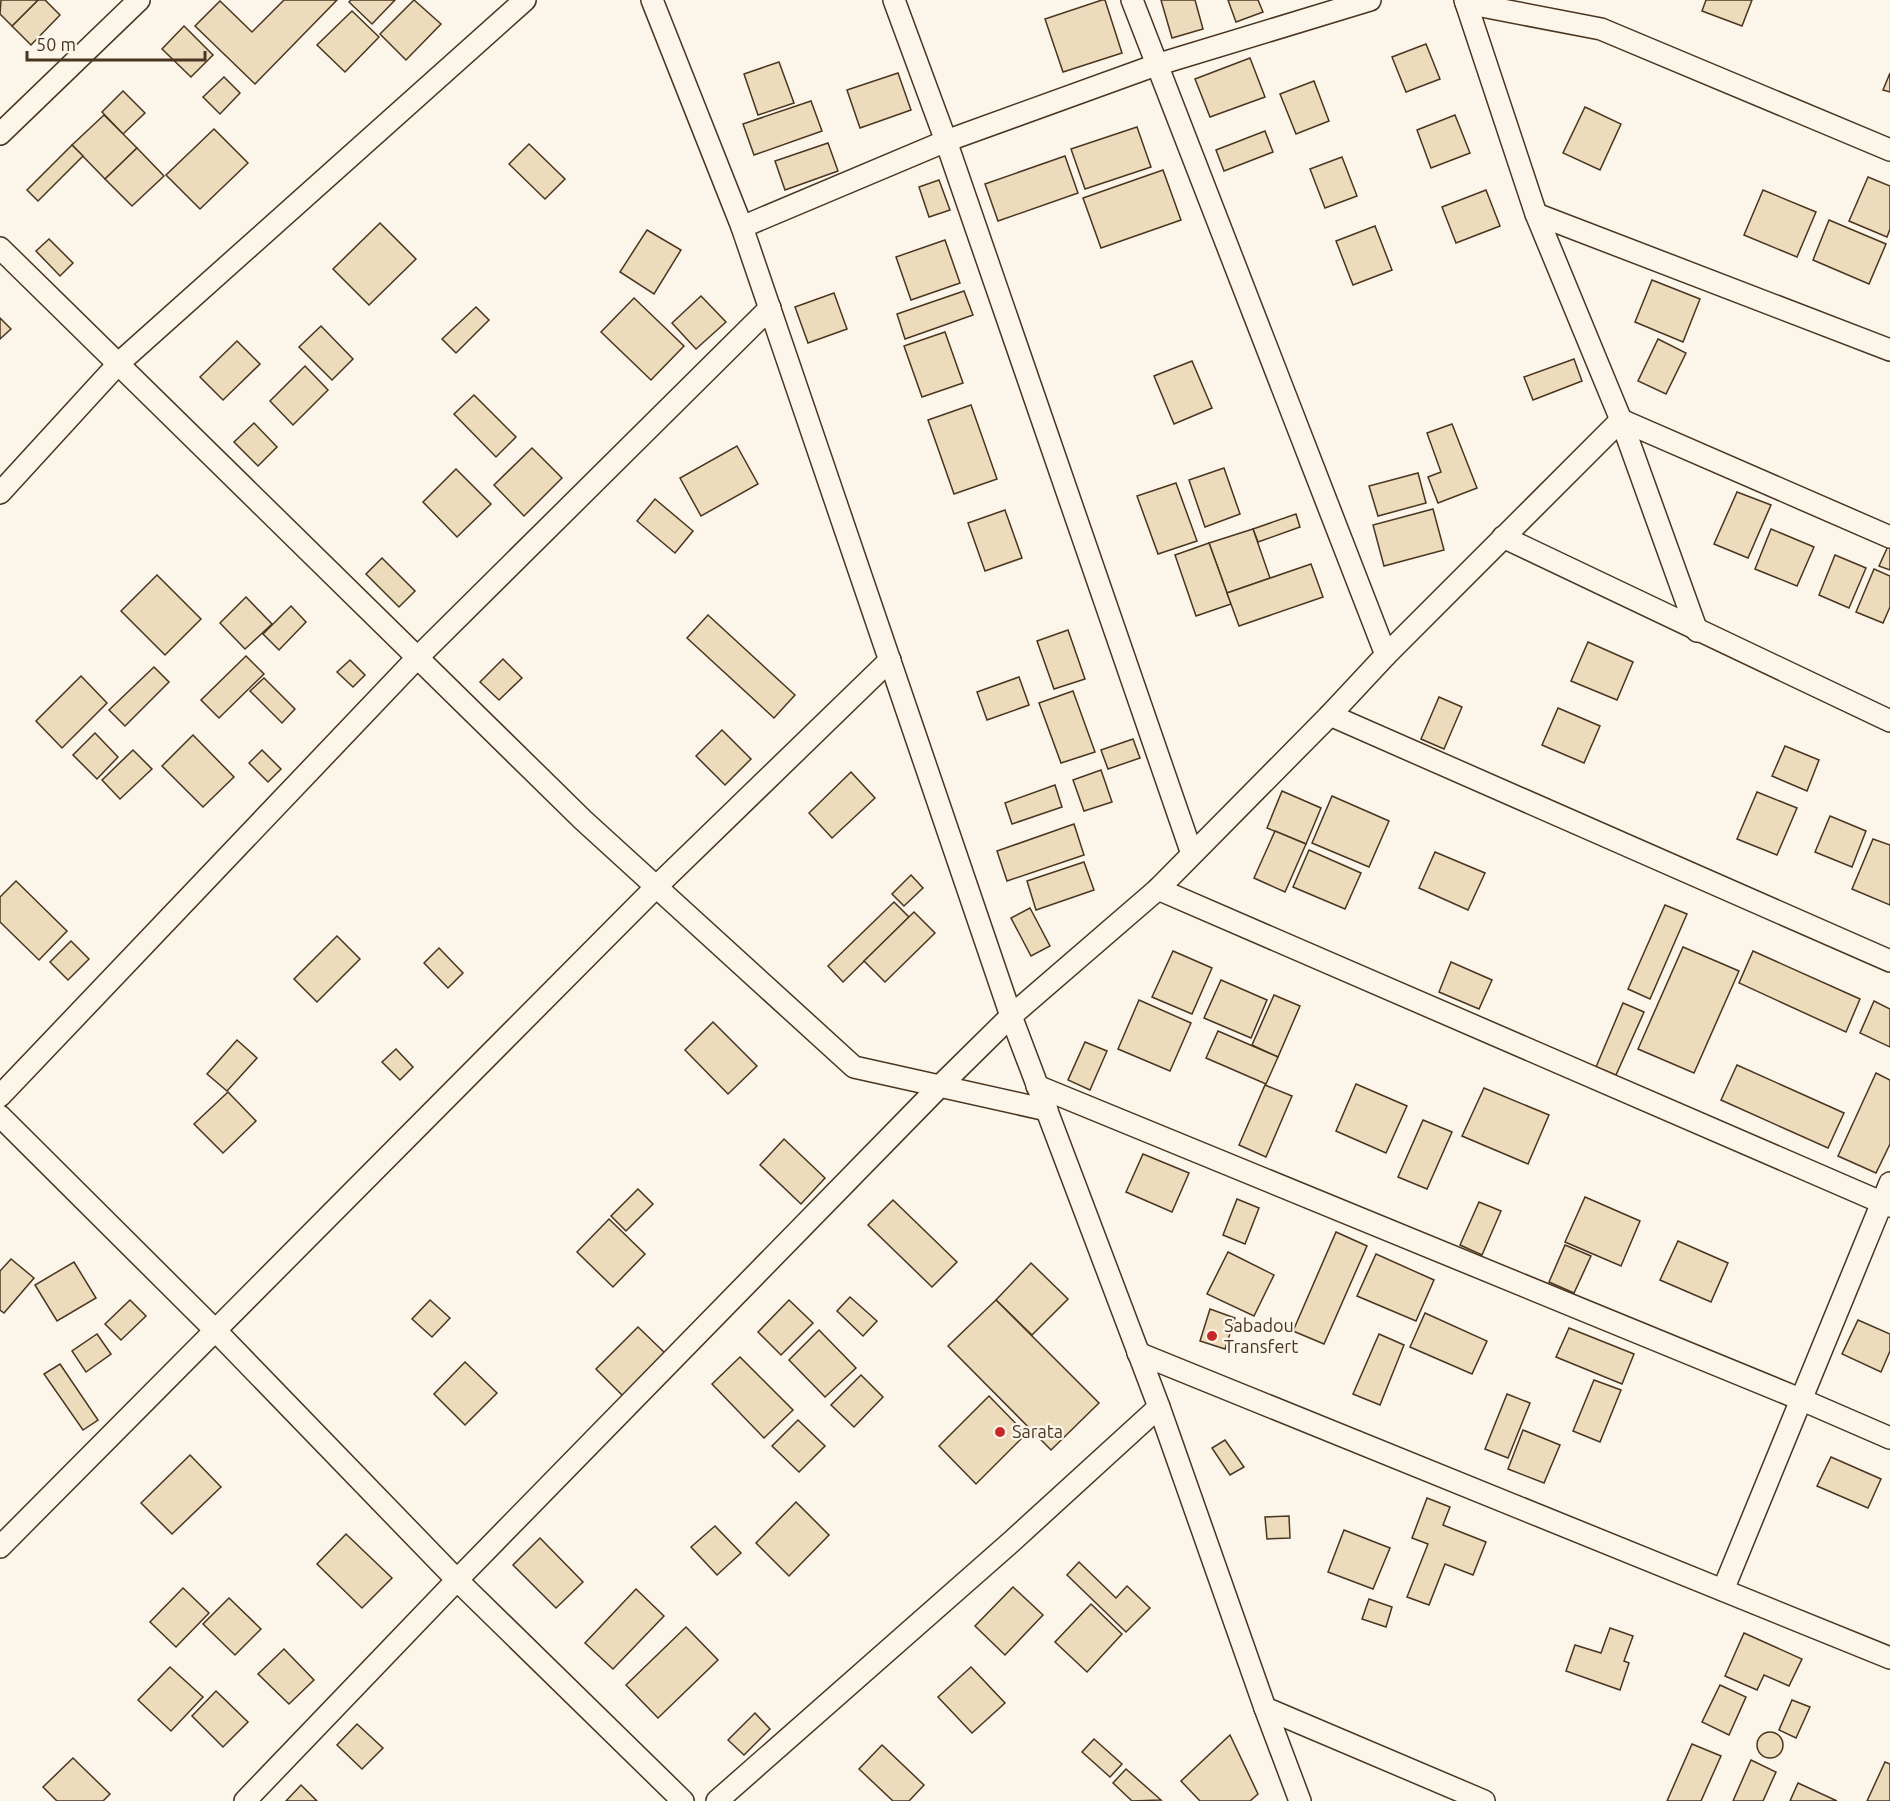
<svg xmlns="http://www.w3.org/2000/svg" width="1890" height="1801" font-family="Ubuntu,sans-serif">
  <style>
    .building { fill: #ecdcbc; stroke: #4a3520; stroke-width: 1.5 }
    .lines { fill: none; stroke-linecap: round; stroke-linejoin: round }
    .minor-casing { stroke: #4a3520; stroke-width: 24 }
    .minor { stroke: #fbf6e9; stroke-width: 21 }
    .poi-dot { fill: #c62828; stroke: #fbf6e9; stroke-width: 2 }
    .labels { text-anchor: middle; stroke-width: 4.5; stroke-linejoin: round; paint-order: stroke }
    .poi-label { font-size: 18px; fill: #4a3520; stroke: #fbf6e9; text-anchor: start }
  </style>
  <rect width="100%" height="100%" fill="#fbf6e9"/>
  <g class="building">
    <polygon points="38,0 45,0 60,15 31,45 12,26"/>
    <polygon points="38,0 12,26 0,14 1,0"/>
    <polygon points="284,0 337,0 255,84 195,26 220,1 252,32"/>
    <polygon points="351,0 395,0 372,24 349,2"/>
    <polygon points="414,0 441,24 406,60 380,34"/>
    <polygon points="1102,0 1105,0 1122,53 1063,72 1045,19"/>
    <polygon points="1161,0 1195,0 1203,29 1172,38"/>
    <polygon points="1228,0 1258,0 1263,12 1236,22"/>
    <polygon points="1706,0 1752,0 1742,26 1702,11"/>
    <polygon points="352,11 379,37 345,72 317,45"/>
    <polygon points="184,26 213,55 191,77 162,49"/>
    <polygon points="1426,44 1440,79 1406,92 1392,57"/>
    <polygon points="1250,58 1265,97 1210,117 1195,79"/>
    <polygon points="779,62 794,103 758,115 744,74"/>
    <polygon points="898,73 911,110 860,128 847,90"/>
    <polygon points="1890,73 1890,92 1883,90"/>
    <polygon points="224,77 240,93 220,114 203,97"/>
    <polygon points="1314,81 1329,121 1296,134 1280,94"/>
    <polygon points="123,91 145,113 123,134 102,112"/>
    <polygon points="811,101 822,131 754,155 743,124"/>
    <polygon points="1585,107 1621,124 1600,170 1563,153"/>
    <polygon points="104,115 137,148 105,179 72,145"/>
    <polygon points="1455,115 1470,153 1431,168 1417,130"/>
    <polygon points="1137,127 1151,167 1085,189 1071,149"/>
    <polygon points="214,129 248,163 200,209 166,175"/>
    <polygon points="1265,131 1273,152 1224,171 1216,150"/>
    <polygon points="828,143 838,171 785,190 775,161"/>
    <polygon points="529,144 565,179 545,199 509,164"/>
    <polygon points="72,145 83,156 38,201 27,190"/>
    <polygon points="137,148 164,176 132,206 105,179"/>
    <polygon points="1065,156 1078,193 998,221 985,184"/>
    <polygon points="1342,157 1357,196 1325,208 1310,169"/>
    <polygon points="1163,170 1181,220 1101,248 1083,198"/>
    <polygon points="1868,177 1890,186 1890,229 1887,237 1849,221"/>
    <polygon points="939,180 950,210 929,217 919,187"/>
    <polygon points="1486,190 1500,226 1456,243 1442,207"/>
    <polygon points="1763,190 1816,212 1797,257 1744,235"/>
    <polygon points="1829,220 1886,244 1869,284 1813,260"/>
    <polygon points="380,223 416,259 369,305 333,269"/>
    <polygon points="1375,226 1392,270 1353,285 1336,241"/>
    <polygon points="647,230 681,250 654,294 620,272"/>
    <polygon points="49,239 73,263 60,276 36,251"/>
    <polygon points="945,240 960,283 911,300 896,257"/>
    <polygon points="1652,280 1700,299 1683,342 1635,322"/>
    <polygon points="964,291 973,315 905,339 897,314"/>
    <polygon points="834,293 847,329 808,343 795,307"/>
    <polygon points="701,296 726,322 696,349 672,323"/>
    <polygon points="634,298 684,346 651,380 601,332"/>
    <polygon points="476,307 489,320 456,353 442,339"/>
    <polygon points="0,318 11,329 0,339"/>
    <polygon points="321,326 353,359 332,380 299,347"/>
    <polygon points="945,332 963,383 922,397 904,346"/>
    <polygon points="1658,339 1686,353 1666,394 1638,381"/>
    <polygon points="237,341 260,364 223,400 200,377"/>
    <polygon points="1574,359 1582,381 1533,400 1524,377"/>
    <polygon points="1192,361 1212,408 1174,424 1154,376"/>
    <polygon points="305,366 328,390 293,425 270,401"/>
    <polygon points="474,395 516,437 496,457 454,414"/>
    <polygon points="971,405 997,479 954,494 928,420"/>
    <polygon points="254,423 277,447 258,466 234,442"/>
    <polygon points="1452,424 1477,488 1438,503 1428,477 1441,472 1427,433"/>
    <polygon points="737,446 758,484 701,516 680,478"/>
    <polygon points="532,448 562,478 524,516 494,485"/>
    <polygon points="1224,468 1240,514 1205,527 1189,480"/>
    <polygon points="456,469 491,504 457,537 423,502"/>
    <polygon points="1418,473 1426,503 1378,516 1369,486"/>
    <polygon points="1176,483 1197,541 1158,554 1137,496"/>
    <polygon points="1737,492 1771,505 1748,558 1714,544"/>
    <polygon points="655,499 693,531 675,553 637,521"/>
    <polygon points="1433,509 1444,550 1384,566 1373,525"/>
    <polygon points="1005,510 1022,558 985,571 968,523"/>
    <polygon points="1296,514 1300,527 1258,542 1253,529"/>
    <polygon points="1253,529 1270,578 1227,593 1209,543"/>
    <polygon points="1771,529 1814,547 1797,586 1755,569"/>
    <polygon points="1209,543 1231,604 1196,616 1175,555"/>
    <polygon points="1889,544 1890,544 1890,570 1879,566"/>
    <polygon points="1835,555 1866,568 1849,608 1819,595"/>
    <polygon points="382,558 415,591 399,607 366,574"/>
    <polygon points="1311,564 1323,597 1239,626 1227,593"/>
    <polygon points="1874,569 1890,576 1890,607 1883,623 1856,612"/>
    <polygon points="157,575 201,619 165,655 121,611"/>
    <polygon points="246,597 272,624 245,649 220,623"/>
    <polygon points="291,606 306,622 279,650 263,634"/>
    <polygon points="708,615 795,695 774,718 687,638"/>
    <polygon points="1068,630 1085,679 1054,689 1037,641"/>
    <polygon points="1588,642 1633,662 1617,700 1571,681"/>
    <polygon points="246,656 264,674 219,718 201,700"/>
    <polygon points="503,659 522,678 499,700 480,682"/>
    <polygon points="350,660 365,675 353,687 337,672"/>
    <polygon points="154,667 169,682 125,726 109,710"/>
    <polygon points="81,676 107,703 62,748 36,721"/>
    <polygon points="1019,677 1029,705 987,720 977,692"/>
    <polygon points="264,678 295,709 282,723 250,691"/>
    <polygon points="1073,691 1095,752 1061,763 1039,703"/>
    <polygon points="1439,697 1462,707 1444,749 1421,739"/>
    <polygon points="1558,708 1600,726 1584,763 1542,745"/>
    <polygon points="722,730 751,759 725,785 696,756"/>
    <polygon points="95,733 118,757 97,779 73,755"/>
    <polygon points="193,735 234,777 203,807 162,766"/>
    <polygon points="1133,739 1140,758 1108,769 1101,750"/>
    <polygon points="1785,746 1819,760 1807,791 1772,776"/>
    <polygon points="133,750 152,769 120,799 102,780"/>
    <polygon points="262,750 281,769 268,782 249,763"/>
    <polygon points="1101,770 1112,802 1084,811 1073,780"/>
    <polygon points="851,772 875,798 832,838 809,813"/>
    <polygon points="1055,785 1062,807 1012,824 1005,803"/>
    <polygon points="1282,791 1321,808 1306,844 1267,828"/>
    <polygon points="1757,792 1797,808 1777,855 1737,839"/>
    <polygon points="1332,796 1389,821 1369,867 1312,843"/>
    <polygon points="1830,816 1866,831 1852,867 1815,852"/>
    <polygon points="1074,824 1084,855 1007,881 997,851"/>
    <polygon points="1275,831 1306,844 1285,892 1254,878"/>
    <polygon points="1873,839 1890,845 1890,905 1852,889"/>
    <polygon points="1309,850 1361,873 1345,909 1293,887"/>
    <polygon points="1435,852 1485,873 1468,910 1419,888"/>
    <polygon points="1084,862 1094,890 1036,910 1027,881"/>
    <polygon points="911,875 923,888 904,906 892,894"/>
    <polygon points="16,881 67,931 39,960 0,922 0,897"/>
    <polygon points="894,902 909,917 843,982 828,966"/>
    <polygon points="1665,905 1687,914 1650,999 1628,989"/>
    <polygon points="1030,908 1050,946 1031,956 1011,918"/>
    <polygon points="914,912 935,933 885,982 864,961"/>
    <polygon points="337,936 360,959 317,1002 294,979"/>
    <polygon points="71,941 89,959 68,980 50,962"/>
    <polygon points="1683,947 1739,971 1694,1073 1638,1049"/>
    <polygon points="439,948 463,973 448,988 424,963"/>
    <polygon points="1173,951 1212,968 1192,1014 1152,997"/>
    <polygon points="1753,951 1860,999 1846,1032 1739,983"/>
    <polygon points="1451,962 1492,980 1479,1009 1439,992"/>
    <polygon points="1221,980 1267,1000 1251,1038 1204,1018"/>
    <polygon points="1274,995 1300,1006 1278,1057 1252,1045"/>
    <polygon points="1139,1000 1191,1023 1170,1071 1118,1049"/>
    <polygon points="1874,1001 1890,1009 1890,1047 1860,1033"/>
    <polygon points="1623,1003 1644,1012 1616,1075 1596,1067"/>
    <polygon points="713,1022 757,1066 728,1094 685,1050"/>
    <polygon points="1218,1031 1278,1057 1266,1084 1206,1058"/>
    <polygon points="237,1040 257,1058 227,1091 207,1074"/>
    <polygon points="1085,1042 1107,1051 1090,1090 1068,1080"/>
    <polygon points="396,1049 413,1067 400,1080 382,1062"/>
    <polygon points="1737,1065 1844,1113 1828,1148 1721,1100"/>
    <polygon points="1876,1073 1890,1080 1890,1144 1876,1173 1838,1156"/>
    <polygon points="1356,1084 1407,1106 1386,1153 1336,1131"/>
    <polygon points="1265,1085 1292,1096 1266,1157 1239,1145"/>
    <polygon points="1484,1088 1549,1115 1528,1164 1462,1136"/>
    <polygon points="228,1092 256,1121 223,1153 194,1124"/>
    <polygon points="1423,1120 1452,1132 1427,1189 1398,1177"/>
    <polygon points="784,1139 825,1178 801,1204 760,1165"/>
    <polygon points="1143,1154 1189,1173 1172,1212 1126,1192"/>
    <polygon points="638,1189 653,1204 626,1231 611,1216"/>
    <polygon points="1585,1197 1640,1221 1621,1266 1565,1242"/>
    <polygon points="1237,1199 1259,1208 1245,1244 1223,1235"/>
    <polygon points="893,1200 957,1262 932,1287 868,1225"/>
    <polygon points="1479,1202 1501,1211 1482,1255 1460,1245"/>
    <polygon points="609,1219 645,1254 613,1287 577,1252"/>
    <polygon points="1336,1232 1367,1246 1324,1344 1293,1331"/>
    <polygon points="1678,1241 1728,1263 1711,1302 1660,1280"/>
    <polygon points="1565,1245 1591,1256 1574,1293 1549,1282"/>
    <polygon points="1228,1252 1274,1275 1254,1316 1207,1294"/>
    <polygon points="1376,1254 1434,1280 1416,1321 1357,1296"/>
    <polygon points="11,1259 34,1278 4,1313 0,1310 0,1271"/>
    <polygon points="74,1262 96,1298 57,1321 35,1285"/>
    <polygon points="1031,1263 1068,1299 1032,1335 996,1300"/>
    <polygon points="850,1297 877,1321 863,1336 837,1311"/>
    <polygon points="130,1300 146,1316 121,1340 105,1324"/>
    <polygon points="430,1300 450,1318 432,1337 412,1319"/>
    <polygon points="789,1300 813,1323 781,1355 758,1332"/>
    <polygon points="996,1300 1099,1403 1051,1450 948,1346"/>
    <polygon points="1210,1309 1235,1318 1225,1349 1200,1341"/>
    <polygon points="1425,1313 1487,1341 1472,1374 1410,1347"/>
    <polygon points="1858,1320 1890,1334 1890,1351 1881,1372 1842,1354"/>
    <polygon points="638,1327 666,1354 624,1397 596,1369"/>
    <polygon points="1569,1328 1634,1354 1622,1384 1556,1357"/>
    <polygon points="819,1330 856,1368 825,1397 789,1360"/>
    <polygon points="97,1334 111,1354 86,1372 72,1351"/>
    <polygon points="1379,1334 1404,1345 1380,1405 1353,1394"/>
    <polygon points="740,1357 793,1410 764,1438 712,1384"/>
    <polygon points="465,1362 497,1393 465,1425 434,1394"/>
    <polygon points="60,1364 98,1420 83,1430 44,1374"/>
    <polygon points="861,1375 883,1397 854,1427 831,1405"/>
    <polygon points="1594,1380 1621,1390 1600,1442 1573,1431"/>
    <polygon points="1507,1394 1530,1403 1508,1458 1485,1449"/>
    <polygon points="989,1396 1026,1434 976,1484 939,1446"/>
    <polygon points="798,1420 825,1446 799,1472 772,1446"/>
    <polygon points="1523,1430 1560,1445 1544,1483 1508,1469"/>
    <polygon points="1225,1440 1244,1467 1230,1475 1212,1448"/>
    <polygon points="190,1455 221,1487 172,1534 141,1503"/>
    <polygon points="1831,1457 1881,1479 1868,1508 1817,1486"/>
    <polygon points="1427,1498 1450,1507 1443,1525 1486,1542 1473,1575 1445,1564 1429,1605 1407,1597 1428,1544 1412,1538"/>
    <polygon points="796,1502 829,1535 789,1576 756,1543"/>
    <polygon points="1289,1516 1290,1538 1267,1539 1265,1517"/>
    <polygon points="715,1526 741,1553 717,1575 691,1547"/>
    <polygon points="1344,1530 1390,1548 1373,1589 1328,1572"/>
    <polygon points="346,1534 392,1578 362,1608 317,1564"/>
    <polygon points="540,1538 583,1582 556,1608 513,1565"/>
    <polygon points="1079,1562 1116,1598 1127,1586 1150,1608 1126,1632 1067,1575"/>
    <polygon points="1013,1587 1043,1615 1005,1655 975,1626"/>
    <polygon points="183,1588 209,1613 176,1647 150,1622"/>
    <polygon points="636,1589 664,1616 613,1669 585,1643"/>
    <polygon points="229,1598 261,1629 235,1655 203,1624"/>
    <polygon points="1369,1599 1392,1607 1386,1627 1362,1619"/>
    <polygon points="1091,1604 1122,1634 1087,1672 1055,1642"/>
    <polygon points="686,1627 718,1660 658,1718 626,1685"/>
    <polygon points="1610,1628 1633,1636 1624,1661 1629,1663 1620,1690 1566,1671 1575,1645 1601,1653"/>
    <polygon points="1744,1633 1802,1659 1789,1686 1764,1675 1757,1690 1725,1676"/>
    <polygon points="284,1649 314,1680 289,1704 258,1674"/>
    <polygon points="170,1667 203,1697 171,1731 138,1700"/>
    <polygon points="971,1667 1005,1703 972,1733 938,1697"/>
    <polygon points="1720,1685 1746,1697 1729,1735 1702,1722"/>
    <polygon points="216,1691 248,1722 223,1747 192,1716"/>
    <polygon points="1792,1700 1810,1707 1796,1738 1779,1730"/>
    <polygon points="755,1713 770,1729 744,1755 728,1740"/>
    <polygon points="357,1724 383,1748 362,1769 337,1745"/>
    <circle cx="1770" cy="1745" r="13"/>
    <polygon points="1230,1735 1258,1794 1250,1801 1200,1801 1181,1781"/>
    <polygon points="1094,1739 1122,1764 1110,1777 1082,1752"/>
    <polygon points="1692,1744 1721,1756 1701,1801 1667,1801"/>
    <polygon points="882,1745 924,1785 909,1801 893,1801 859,1769"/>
    <polygon points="73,1758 110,1794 103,1801 57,1801 43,1787"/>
    <polygon points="1751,1760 1776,1772 1763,1801 1733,1801"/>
    <polygon points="1885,1762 1890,1764 1890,1801 1867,1801"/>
    <polygon points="1126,1769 1161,1800 1132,1801 1113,1783"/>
    <polygon points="1798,1783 1837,1801 1790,1801"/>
    <polygon points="301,1785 317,1801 286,1801"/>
  </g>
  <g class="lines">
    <defs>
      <g id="minor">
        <polyline points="652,0 742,227 1011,1016 1159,1407 1265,1708 1300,1801"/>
        <polyline points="894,0 946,141 1192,854"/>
        <polyline points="1132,0 1386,655"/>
        <polyline points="1465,0 1536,214 1621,420 1697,631"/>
        <polyline points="1466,3 1601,29 1890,150"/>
        <polyline points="0,134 139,0"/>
        <polyline points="1536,214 1890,350"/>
        <polyline points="742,227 946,141 1156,65 1370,0"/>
        <polyline points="0,248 583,820 854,1067 1047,1110"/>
        <polyline points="0,493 119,363 525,0"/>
        <polyline points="1503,537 1890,721"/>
        <polyline points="1330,715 1890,961"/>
        <polyline points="1158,889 1890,1206"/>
        <polyline points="1037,1086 1800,1399 1890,1438"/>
        <polyline points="0,1096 417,658 770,308"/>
        <polyline points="0,1116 216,1331 457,1580 683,1801"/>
        <polyline points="1138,1353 1890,1658"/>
        <polyline points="0,1547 656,887 890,660"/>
        <polyline points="1723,1590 1890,1183"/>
        <polyline points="1265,1708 1484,1801"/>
        <polyline points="245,1801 457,1580 940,1086 1011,1016 1158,889 1330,715 1386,655 1621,420 1890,537"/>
        <polyline points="717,1801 1010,1543 1159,1407"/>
      </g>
    </defs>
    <use href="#minor" class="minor-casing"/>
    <use href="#minor" class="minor"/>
  </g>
  <g class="poi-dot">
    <circle cx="1212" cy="1336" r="6"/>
    <circle cx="1000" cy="1432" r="6"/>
  </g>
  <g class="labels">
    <g class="poi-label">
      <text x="1224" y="1332">Sabadou<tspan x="1224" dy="21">Transfert</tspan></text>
      <text x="1012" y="1438">Sarata</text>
    </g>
  </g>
  <path d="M27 51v9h178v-9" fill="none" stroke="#4a3520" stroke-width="3"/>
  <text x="36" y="51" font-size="18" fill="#4a3520" stroke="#fbf6e9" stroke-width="4.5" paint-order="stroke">50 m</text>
</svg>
